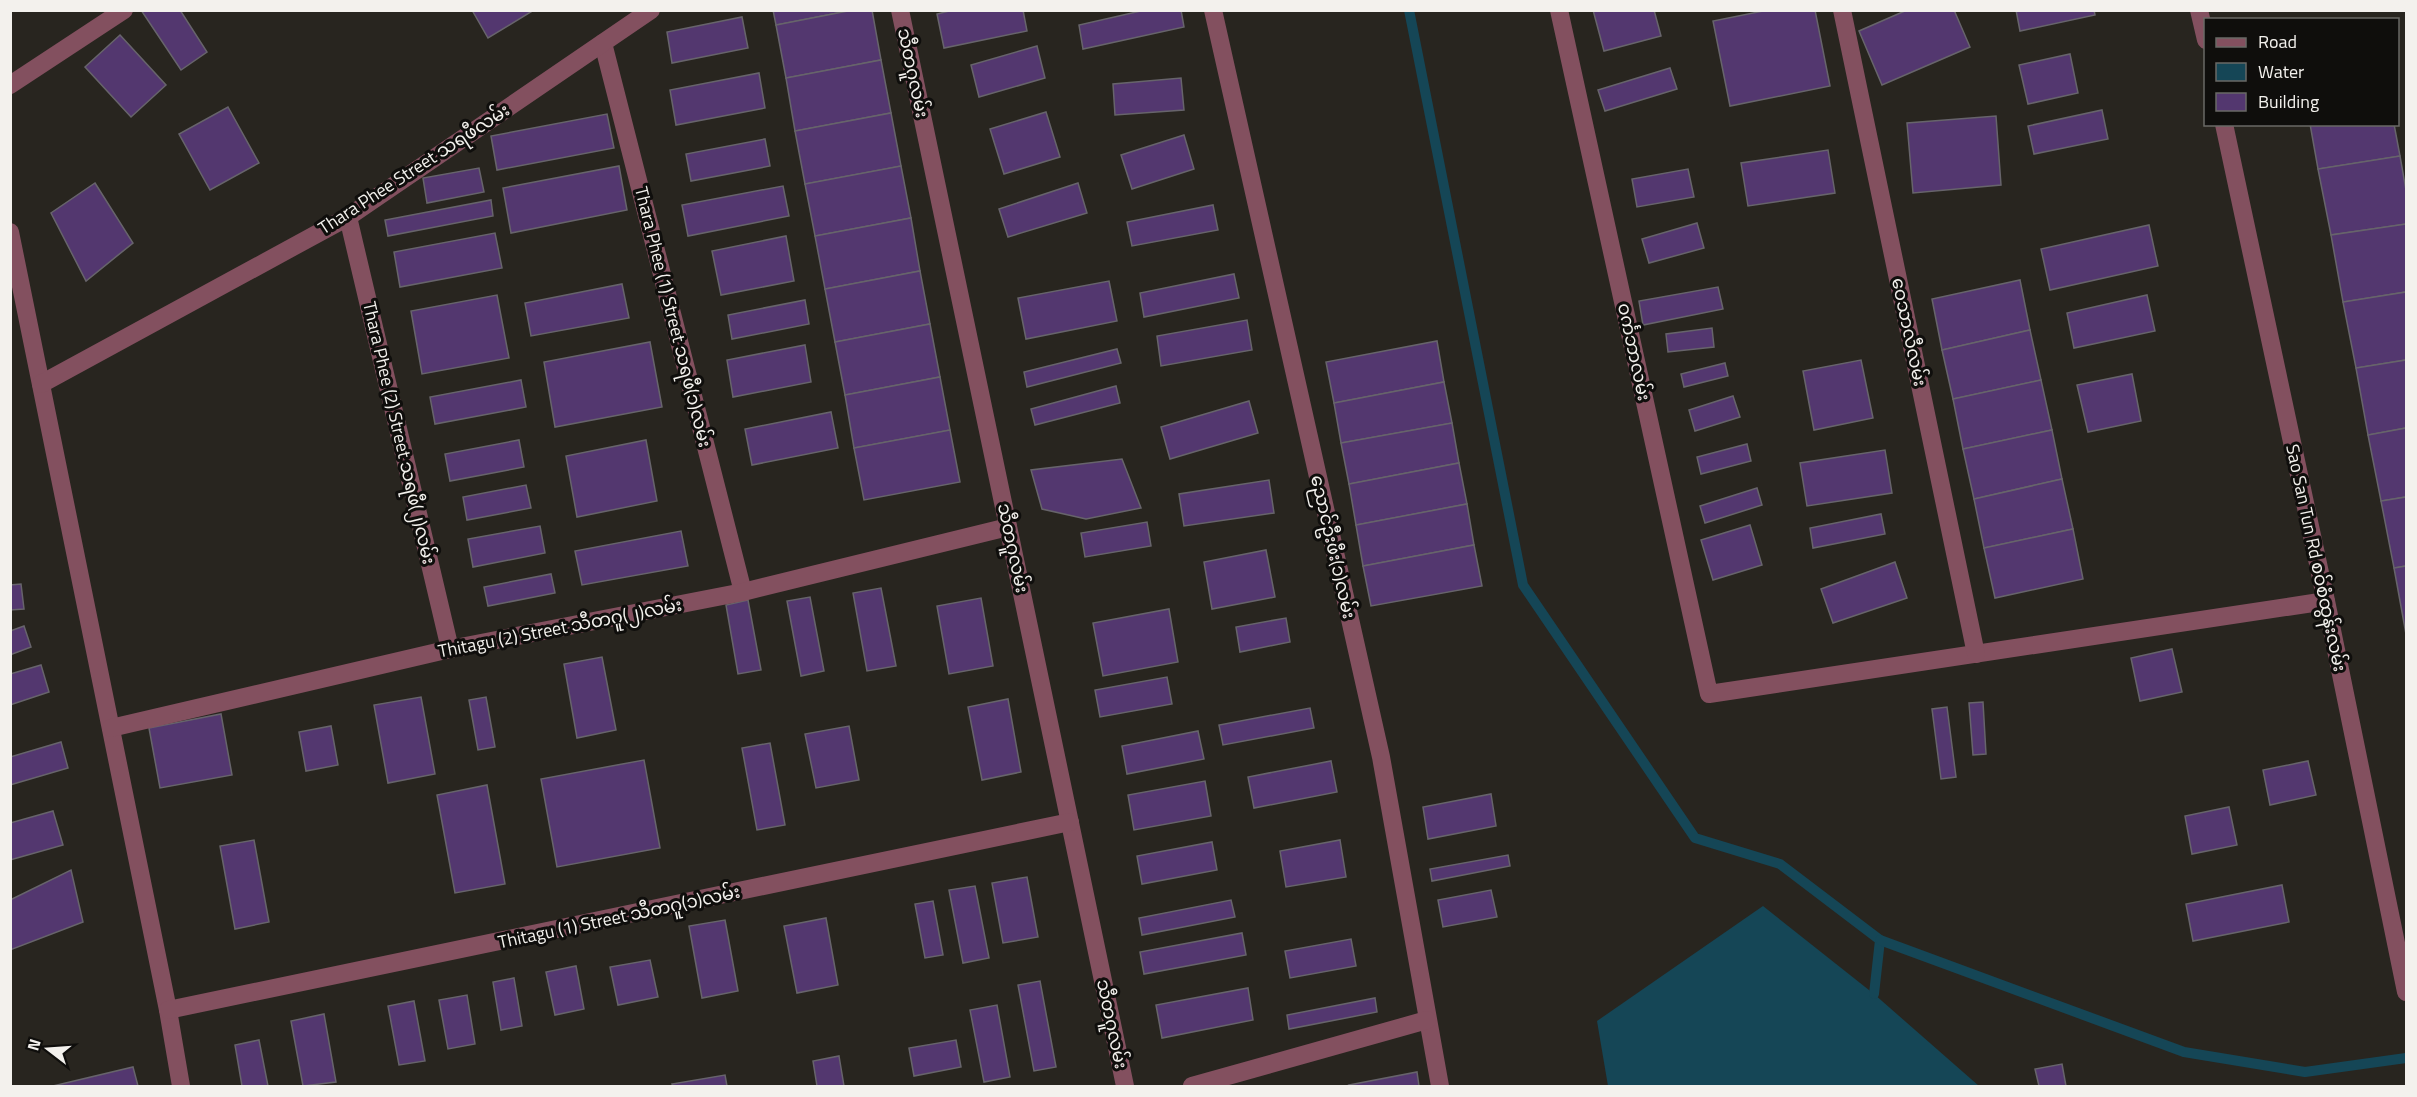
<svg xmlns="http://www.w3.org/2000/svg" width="2417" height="1097" font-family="'Titillium Web','Noto Sans Myanmar',sans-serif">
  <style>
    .water { fill: #154656 }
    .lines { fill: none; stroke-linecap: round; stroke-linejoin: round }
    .stream { stroke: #154656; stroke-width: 10 }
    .building { fill: #53376f; stroke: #67646b; stroke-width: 1.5 }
    .minor { stroke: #83505f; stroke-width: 18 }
    .labels { text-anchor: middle; stroke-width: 6; stroke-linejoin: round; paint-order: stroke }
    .street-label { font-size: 18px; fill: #f3f1ed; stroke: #0f0e0c }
  </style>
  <rect width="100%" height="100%" fill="#28251f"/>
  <polygon class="water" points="1763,906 1874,994 1979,1086 1608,1086 1597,1021"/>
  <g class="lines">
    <g class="stream">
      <polyline points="1409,10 1523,585 1695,838 1780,864 1880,940 1874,994"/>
      <polyline points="1880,940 2184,1052 2305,1072 2406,1058"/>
    </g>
  </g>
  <g class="building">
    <polygon points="141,10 180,10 207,52 181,70"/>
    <polygon points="472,10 534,10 488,38"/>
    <polygon points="773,10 853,10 776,25"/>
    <polygon points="853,10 872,10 881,60 786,78 776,25"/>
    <polygon points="953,10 1023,10 1027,31 944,48 937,14"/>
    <polygon points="1145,10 1181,10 1184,27 1083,49 1079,25"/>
    <polygon points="1593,10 1654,10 1661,36 1604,51"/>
    <polygon points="1768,10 1815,10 1830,86 1730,106 1713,21"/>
    <polygon points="1907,10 1954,10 1970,47 1882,85 1859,31"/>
    <polygon points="2016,10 2094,10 2095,15 2020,31"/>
    <polygon points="742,17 748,48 672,63 667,32"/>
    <polygon points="120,35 166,85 131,117 85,67"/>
    <polygon points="1037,46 1045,78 979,97 971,65"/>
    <polygon points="2070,54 2078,93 2028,104 2019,65"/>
    <polygon points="881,60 891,113 795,131 786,78"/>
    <polygon points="1670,68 1677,89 1605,111 1598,90"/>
    <polygon points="759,73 765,108 676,125 670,90"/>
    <polygon points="1181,78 1184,110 1115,115 1113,84"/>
    <polygon points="228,107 259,163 210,190 179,134"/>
    <polygon points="2102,110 2108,139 2034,154 2028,126"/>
    <polygon points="1046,112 1060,157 1004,174 990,129"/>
    <polygon points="891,113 901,166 805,184 795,131"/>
    <polygon points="607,114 614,148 497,170 491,136"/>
    <polygon points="1996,116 2001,185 1913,193 1907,123"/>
    <polygon points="2310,124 2394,124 2400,156 2318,169"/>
    <polygon points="1184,135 1194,169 1132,189 1121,155"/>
    <polygon points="765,139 770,166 691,181 686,154"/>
    <polygon points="1828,150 1835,193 1748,206 1741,163"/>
    <polygon points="2400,156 2406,190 2406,224 2331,235 2318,169"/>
    <polygon points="619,166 627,210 511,233 503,188"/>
    <polygon points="901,166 911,218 815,236 805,184"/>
    <polygon points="479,168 484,192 427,203 423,178"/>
    <polygon points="1688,169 1694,197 1637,207 1632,179"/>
    <polygon points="95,183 133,243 86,281 51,213"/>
    <polygon points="1078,183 1087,213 1008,237 999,209"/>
    <polygon points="783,186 789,216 688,236 682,205"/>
    <polygon points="491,200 493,216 388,236 385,220"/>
    <polygon points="1213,205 1218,230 1132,246 1127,222"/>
    <polygon points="911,218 920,271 825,289 815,236"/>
    <polygon points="1697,223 1704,248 1649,263 1642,239"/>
    <polygon points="2406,224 2406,292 2343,302 2331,235"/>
    <polygon points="2149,225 2158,266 2050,290 2041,249"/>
    <polygon points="495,233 502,268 400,287 394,252"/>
    <polygon points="786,236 794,281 721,295 712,251"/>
    <polygon points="920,271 930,324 835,342 825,289"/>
    <polygon points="1234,274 1239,298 1144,317 1140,293"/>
    <polygon points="2020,280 2030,330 1942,350 1932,299"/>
    <polygon points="1109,281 1117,321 1026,339 1018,298"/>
    <polygon points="622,284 629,318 531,336 525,303"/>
    <polygon points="1718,287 1723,309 1643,325 1639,301"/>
    <polygon points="2406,292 2406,360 2356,368 2343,302"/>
    <polygon points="497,295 509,358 422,374 411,311"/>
    <polygon points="2147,295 2155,331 2074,348 2067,313"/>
    <polygon points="805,300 809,324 732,339 728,315"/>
    <polygon points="1247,320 1252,350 1161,366 1157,336"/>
    <polygon points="930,324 940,377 845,395 835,342"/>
    <polygon points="1712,328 1714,347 1668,352 1666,334"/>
    <polygon points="2030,330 2041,380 1953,399 1942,350"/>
    <polygon points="1437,341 1444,382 1334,403 1326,362"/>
    <polygon points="650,342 662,407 555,427 544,362"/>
    <polygon points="805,345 811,382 733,397 727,360"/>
    <polygon points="1117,349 1121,363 1027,387 1024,372"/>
    <polygon points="1861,360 1873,418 1814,430 1803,371"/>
    <polygon points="2406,360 2406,428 2368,435 2356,368"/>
    <polygon points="1725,363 1728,376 1684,387 1681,374"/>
    <polygon points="2132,374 2141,421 2088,432 2077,385"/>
    <polygon points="940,377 950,430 854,448 845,395"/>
    <polygon points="521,380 526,407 435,424 430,397"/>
    <polygon points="2041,380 2052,430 1963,449 1953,399"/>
    <polygon points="1444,382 1452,423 1341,443 1334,403"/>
    <polygon points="1116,386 1120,403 1035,425 1031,409"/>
    <polygon points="1733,396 1740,417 1695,431 1689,410"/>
    <polygon points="1249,401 1258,433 1170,459 1161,427"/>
    <polygon points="831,412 838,448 752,465 745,429"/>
    <polygon points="1452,423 1459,463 1349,484 1341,443"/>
    <polygon points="2406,428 2406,497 2381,501 2368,435"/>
    <polygon points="950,430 960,482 864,500 854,448"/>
    <polygon points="2052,430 2062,479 1974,499 1963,449"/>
    <polygon points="519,440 524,467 450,481 445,454"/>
    <polygon points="646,440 657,501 577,517 566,456"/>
    <polygon points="1747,444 1751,461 1701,474 1697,457"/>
    <polygon points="1885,450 1892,493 1807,506 1800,463"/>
    <polygon points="1122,459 1141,508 1086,519 1042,509 1031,470"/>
    <polygon points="1459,463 1467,504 1356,525 1349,484"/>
    <polygon points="2062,479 2073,529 1984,548 1974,499"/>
    <polygon points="1269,480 1274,513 1184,526 1179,494"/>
    <polygon points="526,485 531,508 467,520 463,497"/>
    <polygon points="1757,488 1762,505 1705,523 1700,506"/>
    <polygon points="2406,497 2406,566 2394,568 2381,501"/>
    <polygon points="1467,504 1474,545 1363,566 1356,525"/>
    <polygon points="1881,514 1885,534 1813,548 1810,528"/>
    <polygon points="1147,522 1151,546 1085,557 1081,533"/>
    <polygon points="1750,525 1762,565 1713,580 1701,540"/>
    <polygon points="540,526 545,553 473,567 468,539"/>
    <polygon points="2073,529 2083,579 1995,598 1984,548"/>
    <polygon points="681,531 688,566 582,585 575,551"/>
    <polygon points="1474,545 1482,586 1371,606 1363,566"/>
    <polygon points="1266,550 1275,597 1212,609 1204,562"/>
    <polygon points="1895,562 1907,598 1833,623 1821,589"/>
    <polygon points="2406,566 2406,634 2394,568"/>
    <polygon points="551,574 555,593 488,606 484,587"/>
    <polygon points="21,584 24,609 10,610 10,585"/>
    <polygon points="881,588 896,666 867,671 853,593"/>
    <polygon points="810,597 824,671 801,676 787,601"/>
    <polygon points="981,598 993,666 949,674 937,606"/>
    <polygon points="748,600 761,670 738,674 726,605"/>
    <polygon points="1169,609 1178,662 1103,676 1093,623"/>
    <polygon points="1286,618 1290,642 1240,652 1236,627"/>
    <polygon points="24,626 31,647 10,655 10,631"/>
    <polygon points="2172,649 2182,692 2140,701 2131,658"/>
    <polygon points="602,657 616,730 577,738 564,664"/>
    <polygon points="41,665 49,692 10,705 10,674"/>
    <polygon points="1167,677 1172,704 1100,717 1095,690"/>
    <polygon points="421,697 435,774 388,783 374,705"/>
    <polygon points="486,697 495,747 478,750 469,700"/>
    <polygon points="1008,699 1021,772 982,780 968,707"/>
    <polygon points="1983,702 1986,754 1973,755 1969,703"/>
    <polygon points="1947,707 1956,777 1941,779 1932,709"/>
    <polygon points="1310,708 1314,728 1223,745 1219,725"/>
    <polygon points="221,714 232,775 160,788 149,728"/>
    <polygon points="331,726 338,765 306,771 299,732"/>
    <polygon points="849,726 859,780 816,788 805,734"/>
    <polygon points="1198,731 1204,759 1127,774 1122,746"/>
    <polygon points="61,742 68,768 10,785 10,757"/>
    <polygon points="770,743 785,825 757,830 742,748"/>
    <polygon points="644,760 660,848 557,867 541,779"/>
    <polygon points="1331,761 1337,792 1254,808 1248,777"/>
    <polygon points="2308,761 2316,795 2270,805 2263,770"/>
    <polygon points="1205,781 1211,816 1134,830 1128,795"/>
    <polygon points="487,785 505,884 455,893 437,795"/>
    <polygon points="1491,794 1496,826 1428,839 1423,807"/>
    <polygon points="2229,807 2237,845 2192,854 2185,816"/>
    <polygon points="53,811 63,845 10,860 10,823"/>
    <polygon points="254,840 269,922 235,929 220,846"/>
    <polygon points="1340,840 1346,877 1286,887 1280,851"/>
    <polygon points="1212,842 1217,870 1142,884 1137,856"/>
    <polygon points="1508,855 1510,866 1432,881 1430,869"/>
    <polygon points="71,870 83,922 10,950 10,900"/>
    <polygon points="1027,877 1038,937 1003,943 992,883"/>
    <polygon points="2282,885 2289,922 2193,941 2186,904"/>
    <polygon points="975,886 989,958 963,963 949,890"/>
    <polygon points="1491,890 1497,917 1443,927 1438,900"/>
    <polygon points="1231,900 1235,917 1142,935 1139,918"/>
    <polygon points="933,901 943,955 925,958 915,904"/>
    <polygon points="826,918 838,985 797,993 784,926"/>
    <polygon points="725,920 738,991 702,998 689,926"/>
    <polygon points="1242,933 1246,955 1144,974 1140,952"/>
    <polygon points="1351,939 1356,966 1290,978 1285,951"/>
    <polygon points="650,960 658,997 618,1005 610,967"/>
    <polygon points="576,966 584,1009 555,1015 546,972"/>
    <polygon points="514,978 522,1026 501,1030 493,982"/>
    <polygon points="1040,981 1056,1067 1034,1071 1018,985"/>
    <polygon points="1248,988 1253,1020 1162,1038 1156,1005"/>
    <polygon points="467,995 475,1044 448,1049 439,1000"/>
    <polygon points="1375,998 1377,1012 1289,1029 1287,1015"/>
    <polygon points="414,1001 425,1061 399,1065 388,1006"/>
    <polygon points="997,1005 1010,1077 984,1082 970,1010"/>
    <polygon points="324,1014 336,1082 303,1086 291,1021"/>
    <polygon points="259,1040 268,1086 242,1086 235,1045"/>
    <polygon points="956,1040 961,1067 914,1076 909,1048"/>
    <polygon points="839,1056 844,1086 817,1086 813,1061"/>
    <polygon points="2062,1064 2066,1086 2039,1086 2035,1069"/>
    <polygon points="133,1067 138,1086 53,1086"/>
    <polygon points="1417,1072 1419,1086 1350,1086 1349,1085"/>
    <polygon points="725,1075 727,1086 673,1086 672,1084"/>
  </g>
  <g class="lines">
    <g class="minor">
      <polyline points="900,10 1125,1086"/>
      <polyline points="1213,10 1381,757 1440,1086"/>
      <polyline points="1559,10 1709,694 2326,601"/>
      <polyline points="1842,10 1976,654"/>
      <polyline points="2199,10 2206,40"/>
      <polyline points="603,43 743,592"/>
      <polyline points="10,85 124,10"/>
      <polyline points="2224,124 2326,601 2406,992"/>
      <polyline points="348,217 450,649"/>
      <polyline points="10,232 168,1010 181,1086"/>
      <polyline points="41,384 348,217 651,10"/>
      <polyline points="111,728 450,649 743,592 1008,527"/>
      <polyline points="168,1010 1070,822"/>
      <polyline points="1192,1086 1427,1020"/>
    </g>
  </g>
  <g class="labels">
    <g class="street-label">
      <text transform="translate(913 73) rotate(78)" y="6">သီတဂူလမ်း</text>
      <text transform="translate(414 169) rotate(-33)" y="6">Thara Phee Street သရဖီလမ်း</text>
      <text transform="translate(673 317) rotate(76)" y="6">Thara Phee (1) Street သရဖီ(၁)လမ်း</text>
      <text transform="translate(1909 332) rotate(78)" y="6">ဝေသာလီလမ်း</text>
      <text transform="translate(1634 352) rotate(78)" y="6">ဝင်္ကဘာလမ်း</text>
      <text transform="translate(399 433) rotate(77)" y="6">Thara Phee (2) Street သရဖီ(၂)လမ်း</text>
      <text transform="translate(1333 547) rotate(77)" y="6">ညောင်ဦးဖီး(၁)လမ်း</text>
      <text transform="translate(1013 548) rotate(78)" y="6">သီတဂူလမ်း</text>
      <text transform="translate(2316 558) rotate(78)" y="6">Sao San Tun Rd စဝ်စံထွန်းလမ်း</text>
      <text transform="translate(560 628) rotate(-11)" y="6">Thitagu (2) Street သီတဂူ(၂)လမ်း</text>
      <text transform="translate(619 917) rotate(-12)" y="6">Thitagu (1) Street သီတဂူ(၁)လမ်း</text>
      <text transform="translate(1112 1024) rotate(78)" y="6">သီတဂူလမ်း</text>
    </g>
  </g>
  <rect width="2417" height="1097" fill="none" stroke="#f3f1ed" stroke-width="24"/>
  <rect x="2204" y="18" width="195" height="108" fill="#0f0e0c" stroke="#6a6966" stroke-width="1.5"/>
  <rect x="2216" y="38" width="30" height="9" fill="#83505f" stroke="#6a6966" stroke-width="1.5"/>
  <text x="2258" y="48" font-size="18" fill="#f3f1ed">Road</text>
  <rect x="2216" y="63" width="30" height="18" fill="#154656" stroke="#6a6966" stroke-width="1.5"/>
  <text x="2258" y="78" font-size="18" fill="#f3f1ed">Water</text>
  <rect x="2216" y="93" width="30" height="18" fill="#53376f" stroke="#6a6966" stroke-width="1.5"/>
  <text x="2258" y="108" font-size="18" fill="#f3f1ed">Building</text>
  <g transform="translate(48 1049) rotate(287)" stroke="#0f0e0c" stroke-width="4.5" paint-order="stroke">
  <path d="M0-4.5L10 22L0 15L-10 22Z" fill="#f3f1ed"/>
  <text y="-9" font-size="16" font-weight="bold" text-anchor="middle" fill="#f3f1ed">N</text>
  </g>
</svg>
